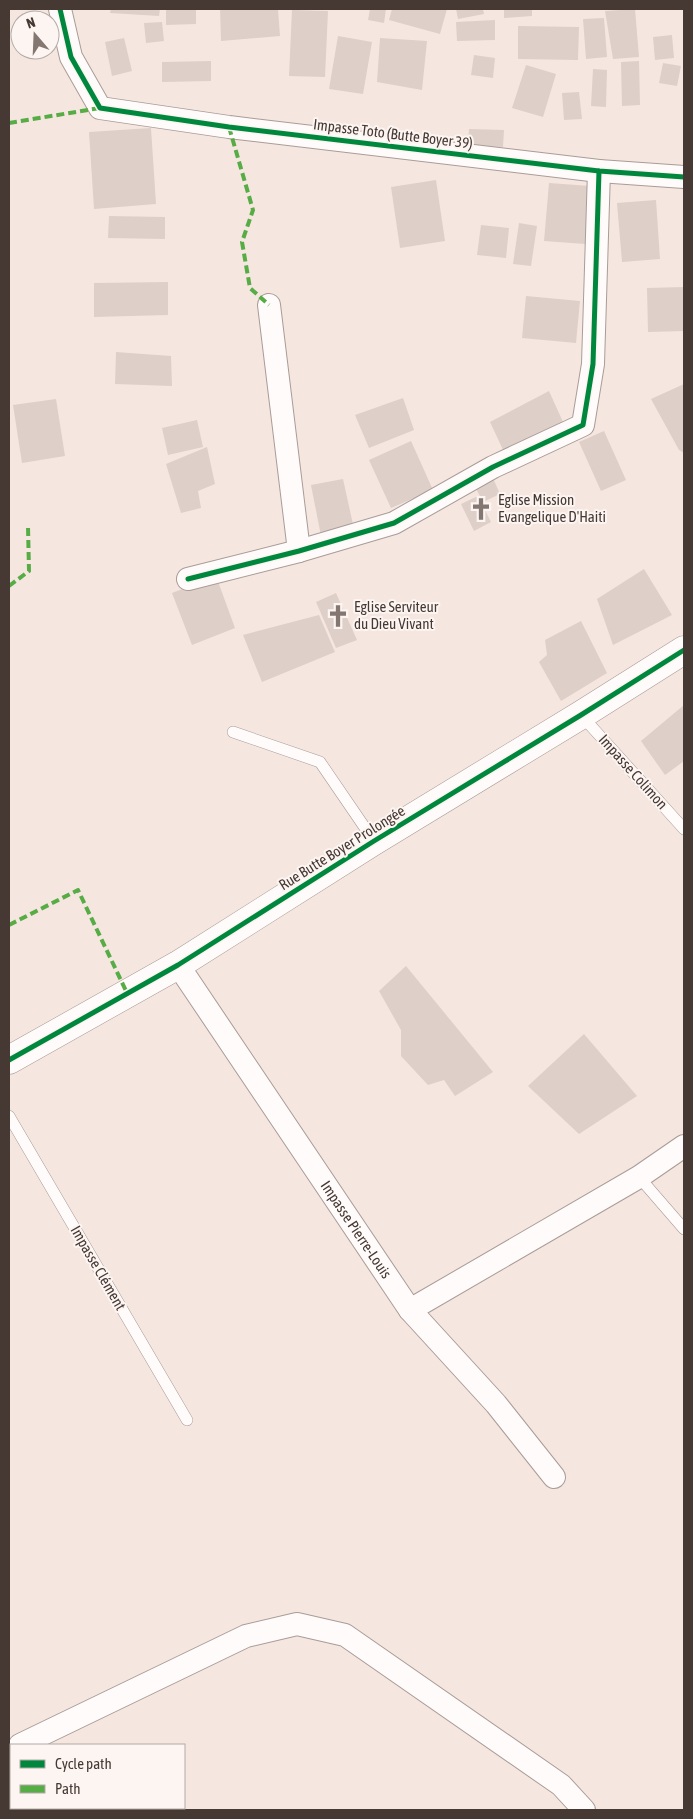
<svg xmlns="http://www.w3.org/2000/svg" width="693" height="1819" font-family="'Asap Condensed',sans-serif">
  <style>
    .building { fill: #decfc9 }
    .lines { fill: none; stroke-linecap: round; stroke-linejoin: round }
    .service-casing { stroke: #a99c97; stroke-width: 12 }
    .minor-casing { stroke: #a99c97; stroke-width: 24 }
    .tertiary-casing { stroke: #a99c97; stroke-width: 29 }
    .service { stroke: #fefbfa; stroke-width: 11 }
    .minor { stroke: #fefbfa; stroke-width: 22 }
    .tertiary { stroke: #fefbfa; stroke-width: 28 }
    .quiet { stroke: #56ac45; stroke-width: 4; stroke-dasharray: 8 4; stroke-linecap: butt }
    .cycleway-casing { stroke: #fcf5f2; stroke-width: 8 }
    .cycleway { stroke: #00873e; stroke-width: 5 }
    .labels { text-anchor: middle; stroke-width: 4; stroke-linejoin: round; paint-order: stroke }
    .street-label { font-size: 15px; fill: #463933; stroke: #fcf5f2 }
    .poi-label { font-size: 15px; fill: #463933; stroke: #fcf5f2; text-anchor: start }
  </style>
  <rect width="100%" height="100%" fill="#f6e6e0"/>
  <g class="building">
    <polygon points="111,9 160,9 159,16 110,13"/>
    <polygon points="166,9 196,9 196,24 166,25"/>
    <polygon points="220,9 278,9 280,36 221,41"/>
    <polygon points="370,9 386,9 384,23 368,20"/>
    <polygon points="392,9 447,9 440,34 389,20"/>
    <polygon points="456,9 483,9 484,14 458,19"/>
    <polygon points="504,9 532,9 532,16 504,18"/>
    <polygon points="635,9 639,57 613,59 605,11"/>
    <polygon points="292,10 328,11 325,77 289,76"/>
    <polygon points="604,18 607,57 586,59 583,19"/>
    <polygon points="495,20 495,40 457,41 456,22"/>
    <polygon points="162,22 164,41 146,43 144,23"/>
    <polygon points="518,26 579,27 578,60 518,59"/>
    <polygon points="672,35 674,58 655,60 653,37"/>
    <polygon points="338,36 372,42 363,94 329,89"/>
    <polygon points="124,38 132,71 112,76 105,42"/>
    <polygon points="380,38 427,41 422,90 377,82"/>
    <polygon points="474,55 495,58 493,78 471,75"/>
    <polygon points="211,61 211,81 162,82 162,62"/>
    <polygon points="639,61 640,105 622,106 621,62"/>
    <polygon points="663,63 681,66 677,86 659,83"/>
    <polygon points="526,65 556,74 543,117 512,108"/>
    <polygon points="593,69 607,70 606,107 591,106"/>
    <polygon points="579,92 582,119 564,120 562,93"/>
    <polygon points="151,128 156,204 94,209 89,132"/>
    <polygon points="469,129 504,130 503,147 468,146"/>
    <polygon points="436,180 445,241 400,248 391,187"/>
    <polygon points="549,183 590,186 585,244 544,241"/>
    <polygon points="656,200 660,259 622,262 617,203"/>
    <polygon points="109,216 165,217 165,239 108,238"/>
    <polygon points="519,223 537,226 531,266 513,264"/>
    <polygon points="481,225 509,228 506,258 477,255"/>
    <polygon points="168,282 168,315 94,317 94,283"/>
    <polygon points="684,287 684,331 648,332 647,288"/>
    <polygon points="526,296 580,301 576,343 522,338"/>
    <polygon points="116,352 171,356 172,386 115,384"/>
    <polygon points="684,384 684,453 679,450 651,399"/>
    <polygon points="549,391 563,422 504,452 490,422"/>
    <polygon points="403,398 414,430 369,448 355,415"/>
    <polygon points="56,399 65,456 22,463 13,405"/>
    <polygon points="197,420 203,447 168,455 162,428"/>
    <polygon points="604,431 626,480 601,491 579,442"/>
    <polygon points="411,441 433,490 391,508 369,460"/>
    <polygon points="207,447 215,484 198,491 201,508 181,513 166,464"/>
    <polygon points="492,476 500,494 483,502 474,485"/>
    <polygon points="343,479 354,529 321,536 311,485"/>
    <polygon points="478,496 491,522 474,531 461,504"/>
    <polygon points="644,569 672,615 613,645 597,599"/>
    <polygon points="216,576 235,628 192,645 172,593"/>
    <polygon points="336,593 357,640 336,648 316,602"/>
    <polygon points="319,615 335,652 262,682 243,635"/>
    <polygon points="581,621 607,673 561,701 539,662 547,655 545,640"/>
    <polygon points="684,705 684,761 665,775 641,741"/>
    <polygon points="406,966 493,1072 455,1096 444,1080 428,1085 401,1056 401,1030 379,991"/>
    <polygon points="584,1034 637,1096 579,1134 528,1086"/>
  </g>
  <g class="lines">
    <defs>
      <g id="service">
        <polyline points="581,715 684,829"/>
        <polyline points="233,732 320,762 374,841"/>
        <polyline points="9,1116 187,1420"/>
        <polyline points="639,1177 684,1229"/>
      </g>
      <g id="minor">
        <polyline points="60,9 71,57 100,108 229,127 599,171 684,177"/>
        <polyline points="269,305 299,551"/>
        <polyline points="188,579 299,551 394,523 493,467 583,425 593,364 599,171"/>
        <path id="s1" d="M178,965L410,1310L496,1404L554,1477"/>
        <polyline points="410,1310 639,1177 684,1146"/>
        <polyline points="20,1745 246,1636 297,1624 345,1635 561,1785 584,1810"/>
      </g>
      <polyline id="tertiary" points="9,1060 178,965 374,841 581,715 684,650"/>
    </defs>
    <use href="#service" class="service-casing"/>
    <use href="#minor" class="minor-casing"/>
    <use href="#tertiary" class="tertiary-casing"/>
    <use href="#service" class="service"/>
    <use href="#minor" class="minor"/>
    <use href="#tertiary" class="tertiary"/>
    <g class="quiet">
      <polyline points="9,123 100,108"/>
      <polyline points="229,127 253,210 242,242 250,288 269,305"/>
      <polyline points="9,586 29,571 28,526"/>
      <polyline points="9,925 78,890 127,993"/>
    </g>
    <defs>
      <g id="cycleway">
        <polyline points="60,9 71,57 100,108 229,127 599,171 684,177"/>
        <polyline points="188,579 299,551 394,523 493,467 583,425 593,364 599,171"/>
        <polyline points="9,1060 178,965 374,841 581,715 684,650"/>
      </g>
    </defs>
    <use href="#cycleway" class="cycleway-casing"/>
    <use href="#cycleway" class="cycleway"/>
  </g>
  <defs>
    <symbol id="church-bare" viewBox="-9 -9 18 18"><path d="M-1.2-6h2.4v3.5h3.3v2.4h-3.3V6h-2.4V-.1h-3.3v-2.4h3.3Z" fill="#847670" stroke="#fcf5f2" stroke-width="2.5" paint-order="stroke"/></symbol>
  </defs>
  <g fill-rule="evenodd">
    <use href="#church-bare" x="465" y="493" width="32" height="32"/>
    <use href="#church-bare" x="322" y="600" width="32" height="32"/>
  </g>
  <g class="labels">
    <g class="street-label">
      <text transform="translate(393 134) rotate(7)" y="5">Impasse Toto (Butte Boyer 39)</text>
      <text transform="translate(633 772) rotate(48)" y="5">Impasse Colimon</text>
      <text transform="translate(342 848) rotate(-32)" y="5">Rue Butte Boyer Prolongée</text>
      <text dy="5" stroke="none"><textPath href="#s1" startOffset="319">Impasse Pierre-Louis</textPath></text>
      <text transform="translate(98 1268) rotate(60)" y="5">Impasse Clément</text>
    </g>
    <g class="poi-label">
      <text x="498" y="505">Eglise Mission<tspan x="498" dy="17">Evangelique D'Haiti</tspan></text>
      <text x="354" y="612">Eglise Serviteur<tspan x="354" dy="17">du Dieu Vivant</tspan></text>
    </g>
  </g>
  <rect width="693" height="1819" fill="none" stroke="#463933" stroke-width="20"/>
  <rect x="10" y="1744" width="175" height="65" fill="#fcf5f2" stroke="#b3aaa6"/>
  <rect x="20" y="1760" width="25" height="8" fill="#00873e" stroke="#b3aaa6"/>
  <text x="55" y="1769" font-size="15" fill="#463933">Cycle path</text>
  <rect x="20" y="1785" width="25" height="8" fill="#56ac45" stroke="#b3aaa6"/>
  <text x="55" y="1794" font-size="15" fill="#463933">Path</text>
  <g transform="translate(35 35) rotate(341)"><circle r="24" fill="#fcf5f2" stroke="#b3aaa6"/>
  <path d="M0-4L9 19L0 12L-9 19Z" fill="#847670"/>
  <text y="-8" font-size="14" font-weight="bold" text-anchor="middle" fill="#463933">N</text>
  </g>
</svg>
